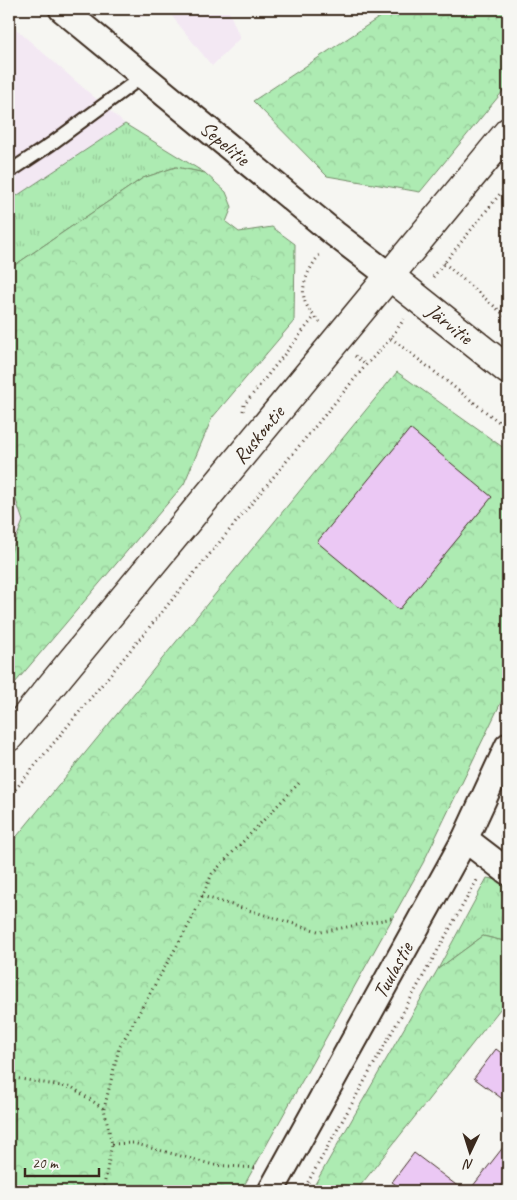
<svg xmlns="http://www.w3.org/2000/svg" width="517" height="1200" font-family="Caveat,sans-serif">
  <style>
    .built { fill: #f3e8f3 }
    .grass { fill: url(#grass-tufts); stroke: #748a68 }
    .forest { fill: url(#forest-crowns); stroke: #748a68 }
    .building { fill: #ebc8f4; stroke: #3b2a1e }
    .lines { fill: none; stroke-linecap: round; stroke-linejoin: round }
    .lane-casing { stroke: #3b2a1e; stroke-width: 16 }
    .street-casing { stroke: #3b2a1e; stroke-width: 29 }
    .secondary-casing { stroke: #3b2a1e; stroke-width: 31 }
    .path { stroke: #3b2a1e; stroke-width: 3; stroke-dasharray: 1 4; stroke-linecap: butt }
    .lane { stroke: #f6f6f2; stroke-width: 12 }
    .street { stroke: #f6f6f2; stroke-width: 25 }
    .secondary { stroke: #f6f6f2; stroke-width: 28 }
    .labels { text-anchor: middle; stroke-width: 4; stroke-linejoin: round; paint-order: stroke }
    .street-label { font-size: 21px; fill: #3b2a1e; stroke: #f6f6f2 }
  </style>
  <defs>
    <pattern id="grass-tufts" width="24" height="20" patternUnits="userSpaceOnUse" patternTransform="scale(1.25)"><rect width="24" height="20" fill="#adebb2"/><path d="M3 7l-1-3M5 7V3M7 7l1-3M15 17l-1-3M17 17v-4M19 17l1-3" fill="none" stroke="#96ca99"/></pattern>
    <pattern id="forest-crowns" width="20" height="18" patternUnits="userSpaceOnUse" patternTransform="scale(1.25)"><rect width="20" height="18" fill="#adebb2"/><path d="M2 6a3 3 0 1 1 6 0M12 15a3 3 0 1 1 6 0" fill="none" stroke="#96ca99"/></pattern>
  </defs>
  <rect width="100%" height="100%" fill="#f6f6f2"/>
  <filter id="ink" filterUnits="userSpaceOnUse"><feTurbulence type="fractalNoise" baseFrequency=".02" numOctaves="2"/><feDisplacementMap in="SourceGraphic" scale="10" xChannelSelector="R" yChannelSelector="G"/><feConvolveMatrix kernelMatrix="1 2 1 2 8 2 1 2 1" color-interpolation-filters="sRGB"/></filter>
  <g filter="url(#ink)">
    <g class="built">
      <polygon points="132,9 228,9 240,38 212,66 167,10 140,17"/>
      <polygon points="9,23 125,124 9,201"/>
      <polygon points="9,479 23,521 9,557"/>
    </g>
    <g class="grass">
      <polygon points="125,124 205,173 176,167 143,178 9,269 9,201"/>
      <polygon points="487,878 498,880 508,888 508,942 483,936 438,969"/>
    </g>
    <g class="forest">
      <polygon points="392,9 508,9 508,85 420,192 327,176 253,101"/>
      <polygon points="176,167 205,173 226,192 232,207 226,222 239,232 272,227 295,244 294,321 212,418 184,484 9,690 9,557 23,521 9,479 9,269 143,178"/>
      <polygon points="397,372 508,451 508,688 423,863 241,1191 9,1191 9,846"/>
      <polygon points="483,936 508,942 508,999 356,1191 311,1191 438,969"/>
    </g>
    <g class="building">
      <polygon points="410,429 492,497 399,610 317,542"/>
      <polygon points="496,1049 508,1058 508,1103 474,1078"/>
      <polygon points="508,1141 508,1177 497,1191 469,1191"/>
      <polygon points="414,1153 464,1191 405,1191 392,1182"/>
    </g>
    <g class="lines">
      <defs>
        <polyline id="lane" points="9,172 51,144 143,76"/>
        <g id="street">
          <path id="s1" d="M62,9L335,234L391,277"/>
          <polyline points="465,839 508,872"/>
          <path id="s2" d="M271,1191L465,839L508,746"/>
        </g>
        <g id="secondary">
          <path id="s3" d="M391,277L508,370"/>
          <path id="s4" d="M9,737L508,132"/>
        </g>
      </defs>
      <use href="#lane" class="lane-casing"/>
      <use href="#street" class="street-casing"/>
      <use href="#secondary" class="secondary-casing"/>
      <g class="path">
        <polyline points="444,263 508,318"/>
        <polyline points="433,277 508,184"/>
        <path d="M320,322C315,317 310,312 307,306C297,289 310,266 321,253"/>
        <polyline points="391,338 508,429"/>
        <polyline points="355,356 366,365"/>
        <polyline points="243,411 244,405 315,316"/>
        <polyline points="9,797 366,365 391,338 404,319"/>
        <polyline points="501,837 508,830"/>
        <polyline points="202,896 321,932 393,918"/>
        <polyline points="9,1077 73,1088 104,1109 112,1144 103,1191"/>
        <polyline points="104,1109 119,1048 191,921 212,874 301,781"/>
        <polyline points="112,1144 133,1143 214,1165 256,1168"/>
        <polyline points="303,1191 477,880"/>
      </g>
      <use href="#lane" class="lane"/>
      <use href="#street" class="street"/>
      <use href="#secondary" class="secondary"/>
    </g>
  </g>
  <g class="labels">
    <g class="street-label">
      <text dy="7" stroke="none"><textPath href="#s1" startOffset="211">Sepelitie</textPath></text>
      <text dy="7" stroke="none"><textPath href="#s3" startOffset="75">Järvitie</textPath></text>
      <text dy="7" stroke="none"><textPath href="#s4" startOffset="392">Ruskontie</textPath></text>
      <text dy="7" stroke="none"><textPath href="#s2" startOffset="252">Tuulastie</textPath></text>
    </g>
  </g>
  <rect width="517" height="1200" fill="none" stroke="#f6f6f2" stroke-width="30"/>
  <rect x="15" y="15" width="487" height="1170" fill="none" stroke="#3b2a1e" stroke-width="2" filter="url(#ink)"/>
  <g transform="translate(470 1152) rotate(184)" stroke="#f6f6f2" stroke-width="4" paint-order="stroke">
  <path d="M0-4L9 19L0 12L-9 19Z" fill="#3b2a1e"/>
  <text y="-8" font-size="14" font-weight="bold" text-anchor="middle" fill="#3b2a1e">N</text>
  </g>
  <path d="M25 1168v8h74v-8" fill="none" stroke="#3b2a1e" stroke-width="2.5"/>
  <text x="32" y="1168" font-size="15" fill="#3b2a1e" stroke="#f6f6f2" stroke-width="4" paint-order="stroke">20 m</text>
</svg>
